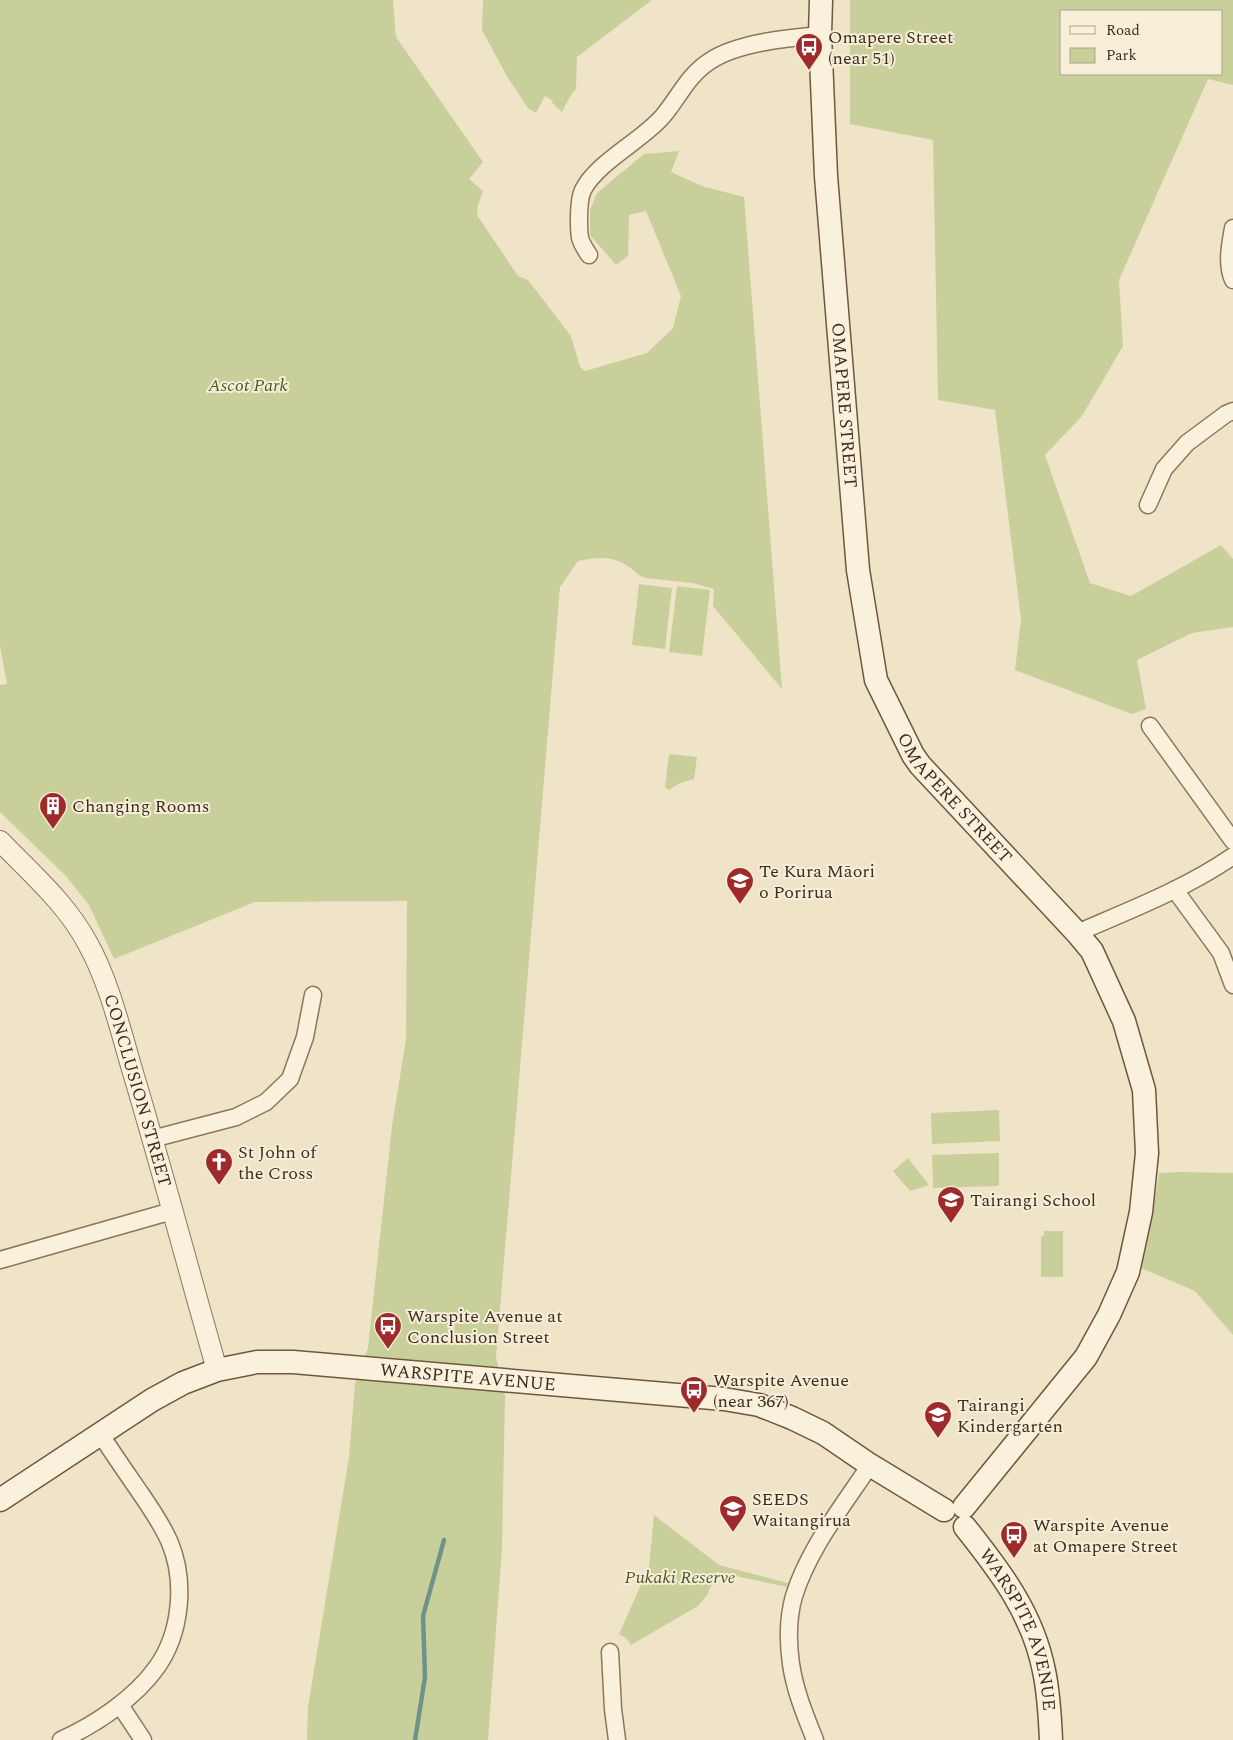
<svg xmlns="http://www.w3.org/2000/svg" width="1233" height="1740" font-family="Spectral,serif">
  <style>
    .green { fill: #c9cf9b; fill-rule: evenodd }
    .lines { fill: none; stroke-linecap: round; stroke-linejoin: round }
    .stream { stroke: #6f938a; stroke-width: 4.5 }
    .minor-casing { stroke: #8d765c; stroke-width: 19 }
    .tertiary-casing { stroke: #8d765c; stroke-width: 22 }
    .secondary-casing { stroke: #6f573f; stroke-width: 25 }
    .minor { stroke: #faf1dc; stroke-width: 16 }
    .tertiary { stroke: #faf1dc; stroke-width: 20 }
    .secondary { stroke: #faf1dc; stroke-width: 22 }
    .labels { text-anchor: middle; stroke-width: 4; stroke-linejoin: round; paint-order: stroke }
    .poi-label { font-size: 18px; fill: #3d2e20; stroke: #f7eed8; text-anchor: start }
    .park-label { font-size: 18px; font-style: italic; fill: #4d5a26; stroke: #f7eed8 }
    .street-label { font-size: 18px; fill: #3d2e20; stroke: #f7eed8 }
  </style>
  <rect width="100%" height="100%" fill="#f0e4c8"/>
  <g class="green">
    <path d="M0,0H393L396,37L483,162L469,179L483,191L478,205L477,215L518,276L528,280L571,336L580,367L585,371L647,353L673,328L681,296L646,211L629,215L628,256L616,265L590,235V210L597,193L644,154L679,151L671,172L702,186L744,197L782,689L713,606L714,589L692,583L645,578C638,576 635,571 629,567C613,555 596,557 578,561L560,587L496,1357L505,1396L502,1547L488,1740H307L308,1707L349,1457L355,1384L368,1348L392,1126L406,1039L407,901L255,902L114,959L89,905L65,875L0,812V685L7,684L0,646Z"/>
    <polygon points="483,0 652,0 577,57 576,89 571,95 562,112 552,103 553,101 545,96 536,113 528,108 508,78 482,30"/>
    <path d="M850,0H1233V85L1208,79L1119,280L1123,346L1082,416L1045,455L1090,583L1131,596L1221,545L1233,559V627L1192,633L1137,660L1146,709L1132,714L1015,670L1021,619L995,410L938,400L933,140L850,124ZM1222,11V74H1062V11Z"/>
    <polygon points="639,584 672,588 665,649 632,645"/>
    <polygon points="677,586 710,590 702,656 669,652"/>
    <polygon points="669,754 697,757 694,779 680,783 669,790 665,787"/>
    <polygon points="999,1110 1000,1141 932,1144 931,1113"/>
    <polygon points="999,1153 999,1186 933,1188 932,1155"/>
    <polygon points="908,1158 929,1185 910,1191 893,1171"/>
    <polygon points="1180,1172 1233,1173 1233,1335 1195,1291 1141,1268 1154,1205 1159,1173"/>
    <polygon points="1044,1231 1063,1231 1063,1277 1041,1277 1041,1236 1044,1236"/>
    <polygon points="654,1515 719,1565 788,1583 787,1587 717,1572 707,1595 698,1606 631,1645 627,1639 619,1634 649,1567"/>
  </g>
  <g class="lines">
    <polyline class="stream" points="415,1740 425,1677 423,1616 444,1540"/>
    <defs>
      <g id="minor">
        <path d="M1233,228C1230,246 1226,263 1233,280"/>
        <path d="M589,255C579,240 579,238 579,220C579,211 579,198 583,190C597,162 643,140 663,116C679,97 688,75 710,61C737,43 787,38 820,35"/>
        <polyline points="1148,505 1164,469 1187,443 1226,414 1233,411"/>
        <polyline points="1150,726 1233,841"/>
        <polyline points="1175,890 1221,953 1233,985"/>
        <path d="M1077,933C1130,910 1185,889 1233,856"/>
        <polyline points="152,1139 236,1117 266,1102 290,1079 305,1037 313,995"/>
        <polyline points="0,1260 172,1211"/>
        <polyline points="610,1652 613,1709 617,1740"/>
        <polyline points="120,1705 143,1740"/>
        <path d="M61,1740C95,1725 135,1698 157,1667C181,1633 186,1582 170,1543C163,1526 152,1510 141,1494C128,1475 114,1455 101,1435"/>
        <path d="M815,1740C805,1715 795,1691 791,1664C788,1643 788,1617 794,1596C809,1548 843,1506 870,1465"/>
      </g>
      <g id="tertiary">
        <path id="s1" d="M0,841C31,873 67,904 88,944C111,985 123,1041 137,1086C165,1181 190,1275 217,1370"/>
      </g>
      <g id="secondary">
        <path id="s2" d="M821,0L820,35L826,176L858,570L876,680L913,755L920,765L1077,933L1092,951L1124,1021L1144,1090L1147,1153L1141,1212L1128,1272L1109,1315L1086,1357L964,1507"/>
        <path id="s3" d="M0,1500L152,1400L183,1383L217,1370L257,1362H293L724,1399L759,1405L792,1418L823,1433L870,1465L944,1510"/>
        <path id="s4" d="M965,1527C1000,1571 1033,1614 1044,1671C1049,1694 1050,1717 1051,1740"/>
      </g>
    </defs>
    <use href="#minor" class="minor-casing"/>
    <use href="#tertiary" class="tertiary-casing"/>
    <use href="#secondary" class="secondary-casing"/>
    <use href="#minor" class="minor"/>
    <use href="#tertiary" class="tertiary"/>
    <use href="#secondary" class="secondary"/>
  </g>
  <defs>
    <symbol id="bus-pin" viewBox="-11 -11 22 30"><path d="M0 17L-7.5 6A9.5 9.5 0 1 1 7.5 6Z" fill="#9e2a2b" stroke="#f7eed8"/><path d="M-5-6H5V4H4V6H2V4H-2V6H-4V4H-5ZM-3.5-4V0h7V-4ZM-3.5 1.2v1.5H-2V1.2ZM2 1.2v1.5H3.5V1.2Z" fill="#fff"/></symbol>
    <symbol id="building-pin" viewBox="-11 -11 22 30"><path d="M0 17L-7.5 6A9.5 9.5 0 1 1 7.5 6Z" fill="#9e2a2b" stroke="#f7eed8"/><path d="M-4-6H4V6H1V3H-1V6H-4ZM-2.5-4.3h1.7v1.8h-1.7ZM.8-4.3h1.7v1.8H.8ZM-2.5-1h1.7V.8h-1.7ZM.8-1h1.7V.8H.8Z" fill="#fff"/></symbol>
    <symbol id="school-pin" viewBox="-11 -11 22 30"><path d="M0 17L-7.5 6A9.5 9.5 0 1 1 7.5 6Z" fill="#9e2a2b" stroke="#f7eed8"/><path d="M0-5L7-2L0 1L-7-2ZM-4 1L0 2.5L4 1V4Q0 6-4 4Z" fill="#fff"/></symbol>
    <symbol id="church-pin" viewBox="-11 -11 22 30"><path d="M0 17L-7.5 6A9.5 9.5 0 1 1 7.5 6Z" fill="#9e2a2b" stroke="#f7eed8"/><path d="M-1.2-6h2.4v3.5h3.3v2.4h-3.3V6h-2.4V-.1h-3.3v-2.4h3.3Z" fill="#fff"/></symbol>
  </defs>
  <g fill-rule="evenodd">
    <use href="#bus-pin" x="793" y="31" width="32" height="43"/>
    <use href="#building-pin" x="37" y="790" width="32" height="43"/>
    <use href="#school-pin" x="724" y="865" width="32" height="43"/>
    <use href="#church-pin" x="203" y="1146" width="32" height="43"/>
    <use href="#school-pin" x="935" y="1184" width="32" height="43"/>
    <use href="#bus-pin" x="372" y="1310" width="32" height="43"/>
    <use href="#bus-pin" x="678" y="1374" width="32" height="43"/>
    <use href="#school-pin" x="922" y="1399" width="32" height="43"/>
    <use href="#school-pin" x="717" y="1493" width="32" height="43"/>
    <use href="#bus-pin" x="998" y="1519" width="32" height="43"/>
  </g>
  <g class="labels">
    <g class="poi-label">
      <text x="828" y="43">Omapere Street<tspan x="828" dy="21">(near 51)</tspan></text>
      <text x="72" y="812">Changing Rooms</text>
      <text x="759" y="877">Te Kura Māori<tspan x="759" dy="21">o Porirua</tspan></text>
      <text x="238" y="1158">St John of<tspan x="238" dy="21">the Cross</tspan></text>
      <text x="970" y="1206">Tairangi School</text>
      <text x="407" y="1322">Warspite Avenue at<tspan x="407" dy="21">Conclusion Street</tspan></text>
      <text x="713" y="1386">Warspite Avenue<tspan x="713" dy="21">(near 367)</tspan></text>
      <text x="957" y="1411">Tairangi<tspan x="957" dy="21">Kindergarten</tspan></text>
      <text x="752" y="1505">SEEDS<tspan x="752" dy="21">Waitangirua</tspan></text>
      <text x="1033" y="1531">Warspite Avenue<tspan x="1033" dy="21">at Omapere Street</tspan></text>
    </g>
    <g class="park-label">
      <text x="248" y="391">Ascot Park</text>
      <text x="680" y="1583">Pukaki Reserve</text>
    </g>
    <g class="street-label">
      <text dy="6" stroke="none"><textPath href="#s2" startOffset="406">OMAPERE STREET</textPath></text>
      <text dy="6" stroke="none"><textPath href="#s2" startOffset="826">OMAPERE STREET</textPath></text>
      <text dy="6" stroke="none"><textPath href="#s1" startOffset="291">CONCLUSION STREET</textPath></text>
      <text dy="6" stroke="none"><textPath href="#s3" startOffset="506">WARSPITE AVENUE</textPath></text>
      <text dy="6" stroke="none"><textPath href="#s4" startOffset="118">WARSPITE AVENUE</textPath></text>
    </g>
  </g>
  <rect x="1060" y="10" width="162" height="65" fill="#f7eed8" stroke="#ada18e"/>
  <rect x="1070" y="26" width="25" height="8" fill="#faf1dc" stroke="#ada18e"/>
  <text x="1106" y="35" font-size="15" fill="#3d2e20">Road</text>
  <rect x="1070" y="48" width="25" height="15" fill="#c9cf9b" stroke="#ada18e"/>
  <text x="1106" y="60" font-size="15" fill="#3d2e20">Park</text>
</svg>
